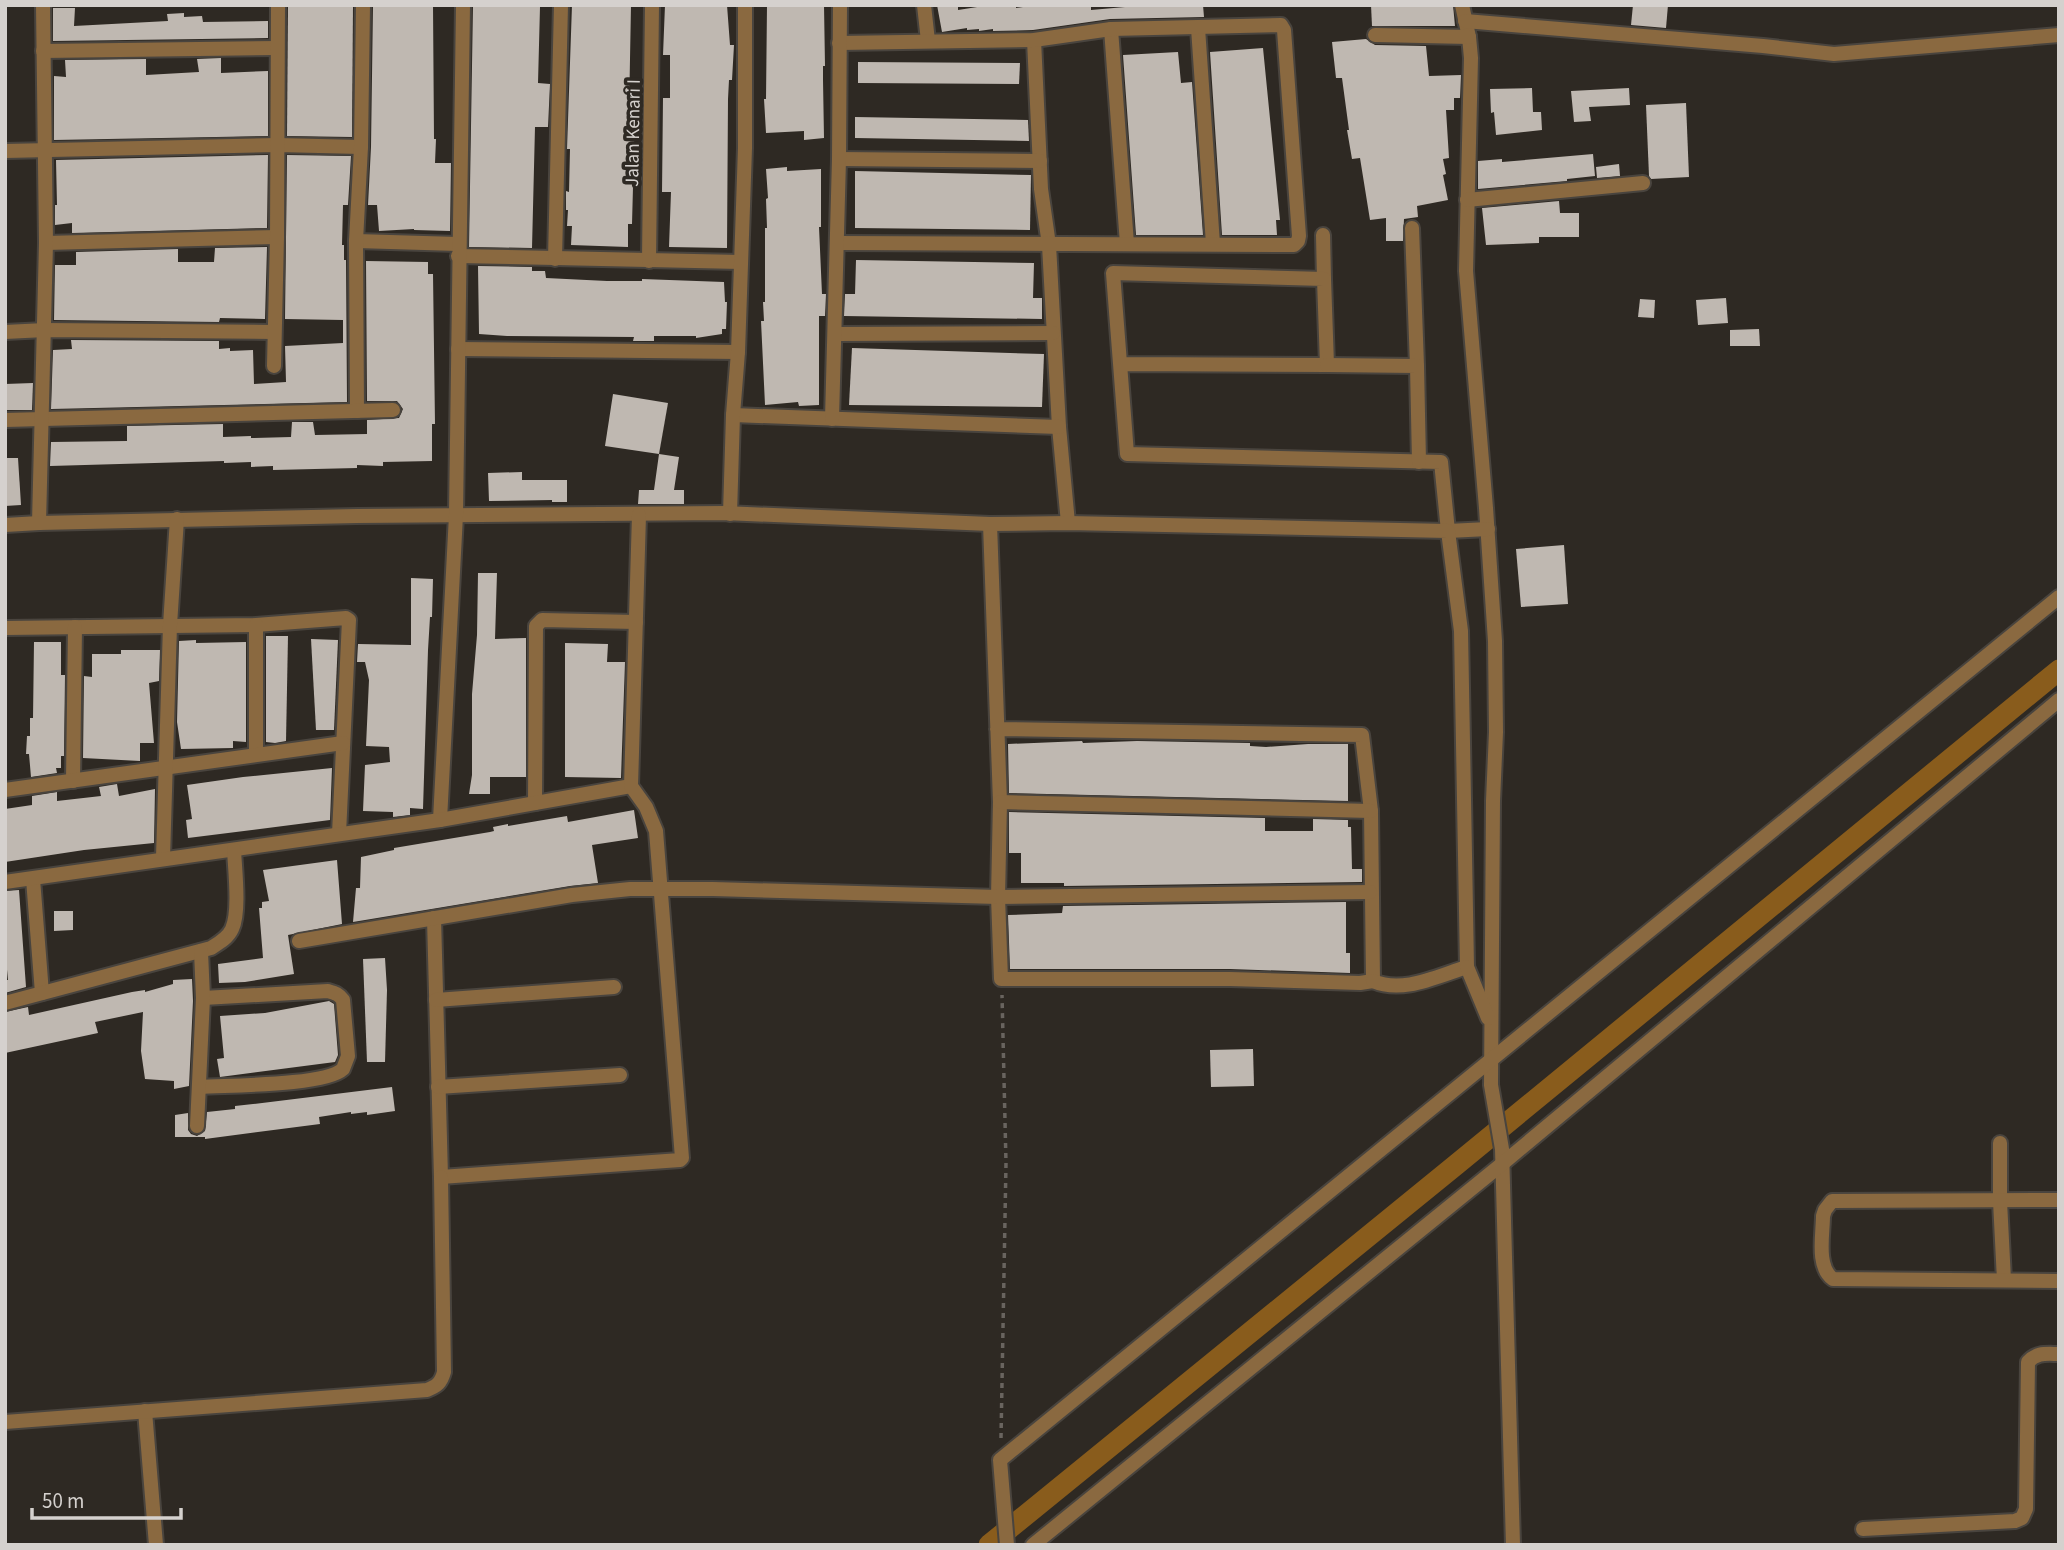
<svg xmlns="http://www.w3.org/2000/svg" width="2064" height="1550" font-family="'Source Sans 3',sans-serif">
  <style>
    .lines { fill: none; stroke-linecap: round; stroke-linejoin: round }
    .canal { stroke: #895c1c; stroke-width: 21 }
    .building { fill: #bfb8b1 }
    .street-casing { stroke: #49443e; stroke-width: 18 }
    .path { stroke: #69645f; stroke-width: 3.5; stroke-dasharray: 5 5; stroke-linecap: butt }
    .street { stroke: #8a6940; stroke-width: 14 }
    .labels { text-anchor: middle; stroke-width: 7; stroke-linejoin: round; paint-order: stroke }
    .street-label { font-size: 19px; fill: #d5d1ce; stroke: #2e2923 }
  </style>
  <rect width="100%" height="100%" fill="#2e2923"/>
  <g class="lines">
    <polyline class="canal" points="989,1545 1457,1164 2059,670"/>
  </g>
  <g class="building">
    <polygon points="288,5 353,5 352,137 287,136"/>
    <polygon points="373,5 433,5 434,139 436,139 435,163 451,163 450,231 414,230 414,229 379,231 377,205 368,205 371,147"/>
    <polygon points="473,5 537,5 537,7 540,7 538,83 550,84 548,127 535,127 532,248 469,247"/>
    <polygon points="572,5 631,5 629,113 635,113 632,224 628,224 628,247 571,245 572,226 567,226 568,210 566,210 566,191 569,192 570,149 567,149"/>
    <polygon points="665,5 727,5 730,45 734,45 732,80 729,80 728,99 727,248 669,247 671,192 662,192 663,98 670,98 670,55 663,55"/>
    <polygon points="767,5 824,5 825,66 823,66 823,80 824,138 804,140 804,131 766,133 764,99 766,99"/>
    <polygon points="937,5 958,5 958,10 990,5 1016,5 1016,8 1037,5 1091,5 1091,10 1125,7 1125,5 1203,5 1204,17 1110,19 1033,30 993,31 993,29 979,31 979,29 967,30 967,28 942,32"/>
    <polygon points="1371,5 1453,5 1455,26 1372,26"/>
    <polygon points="1633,5 1668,5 1666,28 1631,25"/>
    <polygon points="53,8 75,8 74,26 168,21 167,14 184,13 184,17 202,16 203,22 268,21 268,38 53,41"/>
    <polygon points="1366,39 1375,45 1426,46 1429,76 1461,75 1460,98 1454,98 1454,110 1446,110 1449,158 1443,159 1446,174 1443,175 1448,200 1417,206 1418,217 1404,219 1403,241 1386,241 1386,218 1370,220 1360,158 1352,159 1347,130 1349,130 1342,78 1336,78 1332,42"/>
    <polygon points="1263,48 1280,220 1276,220 1277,235 1222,235 1210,52"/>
    <polygon points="1178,52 1181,83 1192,82 1203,235 1136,235 1123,55"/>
    <polygon points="221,58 221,73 268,71 268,136 54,140 54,76 66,77 65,60 146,59 146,75 199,72 197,59"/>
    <polygon points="858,62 1020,63 1019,84 858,83"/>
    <polygon points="1532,88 1533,112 1541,112 1542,130 1496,135 1494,112 1491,113 1490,89"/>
    <polygon points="1629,88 1630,105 1589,107 1591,121 1574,122 1571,91"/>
    <polygon points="1686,103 1689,177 1651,179 1649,176 1646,105"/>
    <polygon points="855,117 1028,120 1029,141 855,138"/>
    <polygon points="1593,154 1595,176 1567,179 1567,181 1478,189 1478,161 1502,159 1502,162"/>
    <polygon points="268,155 267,228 72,233 72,223 55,225 55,205 57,205 56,160"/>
    <polygon points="287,155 351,156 348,205 343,205 342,245 344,245 344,260 346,260 347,402 51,409 53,350 72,349 71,340 219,341 219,349 230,348 230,351 253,350 254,384 286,382 285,346 343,343 343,320 285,319"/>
    <polygon points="1619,164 1620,176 1597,178 1596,167"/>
    <polygon points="787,167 787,171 821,169 821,227 819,227 822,294 826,294 825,316 819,316 819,405 799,406 798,402 765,405 761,321 764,321 763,302 765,302 765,228 767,228 766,199 768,198 766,169"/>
    <polygon points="855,171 1031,175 1030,230 855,228"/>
    <polygon points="1559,201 1560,213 1579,213 1579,237 1539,237 1539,243 1486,245 1482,208"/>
    <polygon points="267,247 265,319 220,318 219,322 54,320 55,265 76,265 76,252 178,249 178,262 214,262 215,248"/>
    <polygon points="856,260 1034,263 1033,298 1042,298 1042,319 844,316 845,294 855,294"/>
    <polygon points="366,261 428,262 428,274 433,274 435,424 432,424 432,461 383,462 383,466 357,465 357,468 273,470 273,466 251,467 251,462 224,463 224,461 50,466 51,442 127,441 127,426 223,424 223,437 251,436 251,438 291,437 292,422 313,422 315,435 367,434 367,420 399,418 403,409 397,401 367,401"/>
    <polygon points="478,266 532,267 532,271 545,271 546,278 607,281 642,281 642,279 724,282 725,302 727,302 726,329 722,329 722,334 696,338 696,336 654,336 654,341 633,341 634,337 507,336 479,334"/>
    <polygon points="1726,298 1728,323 1698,325 1696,300"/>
    <polygon points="1640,299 1655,300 1654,318 1638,317"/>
    <polygon points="1759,329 1760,346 1730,346 1730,330"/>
    <polygon points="852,348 1044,354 1042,407 849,405"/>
    <polygon points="33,383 32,410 5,410 5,384"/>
    <polygon points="613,394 668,403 659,454 605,446"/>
    <polygon points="659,454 679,457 674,490 684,490 684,504 638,504 639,490 654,490"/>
    <polygon points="5,458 18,458 21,505 5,506"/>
    <polygon points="522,472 522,480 567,480 567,502 552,502 552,500 489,501 488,473"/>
    <polygon points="1564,545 1568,604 1521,607 1516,549"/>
    <polygon points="478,573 497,573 495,639 526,638 526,777 490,777 490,794 469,794 472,775 472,694 477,635"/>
    <polygon points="411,578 433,579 432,617 430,617 428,650 423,809 410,808 410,815 393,817 393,812 363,811 365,765 390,762 389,747 366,746 369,680 365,662 357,662 358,644 411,645"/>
    <polygon points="266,636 288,636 286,741 275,743 266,742"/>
    <polygon points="311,639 338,640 334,730 316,730"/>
    <polygon points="196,640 196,643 246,642 246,742 233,741 233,748 181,749 177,722 179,641"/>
    <polygon points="34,642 61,642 61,675 65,675 64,756 61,756 61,768 56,768 57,773 31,777 29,754 26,754 27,736 30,736 30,718 33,718"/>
    <polygon points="565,643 608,644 607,662 625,662 621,778 565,777"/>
    <polygon points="121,650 160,650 159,681 149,683 154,743 140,743 140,761 83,758 84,676 92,677 92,654 121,654"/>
    <polygon points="1082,741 1083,743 1137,741 1250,743 1250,746 1266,747 1308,744 1348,744 1348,801 1009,793 1008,744"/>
    <polygon points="332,768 330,820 188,838 186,820 192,819 187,785 243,777"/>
    <polygon points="117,784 119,796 155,789 154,843 84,850 5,862 5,809 32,805 32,796 57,792 57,801 101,796 99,787"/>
    <polygon points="634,810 638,838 592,845 598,883 570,886 353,922 356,888 360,888 361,857 394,850 394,848 490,832 494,831 493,827 508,824 508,826 567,816 568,822"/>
    <polygon points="1009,812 1265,818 1265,831 1313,831 1313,819 1348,820 1348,827 1351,827 1352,869 1362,869 1362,882 1064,886 1064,883 1021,883 1021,853 1009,853"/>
    <polygon points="337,860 342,924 288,935 294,974 245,982 219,983 218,964 263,958 259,908 262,908 262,902 269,901 263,870"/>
    <polygon points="19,890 26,987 5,993 5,980 8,980 5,949 5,891"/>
    <polygon points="1346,902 1346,953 1350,953 1350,973 1230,969 1010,969 1008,915 1062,913 1063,906"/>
    <polygon points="54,911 73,911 73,930 54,931"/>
    <polygon points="385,958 387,990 385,1062 367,1062 363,959"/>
    <polygon points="192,979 193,1001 189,1086 174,1089 174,1081 145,1079 141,1051 143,1012 95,1022 98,1033 5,1053 5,1012 28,1007 29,1015 132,992 145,990 145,992 173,984 173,980"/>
    <polygon points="329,1001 334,1004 338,1055 335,1062 220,1077 217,1059 224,1058 220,1016 265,1013"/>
    <polygon points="1253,1049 1254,1086 1211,1087 1210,1050"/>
    <polygon points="392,1087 395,1111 367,1115 367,1112 351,1114 351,1112 319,1117 320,1124 205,1139 205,1137 175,1137 175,1115 188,1113 188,1130 191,1134 197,1136 205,1131 207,1112 235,1109 235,1106 253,1104"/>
  </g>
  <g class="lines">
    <defs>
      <g id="street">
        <polyline points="924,5 928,41"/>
        <polyline points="1462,5 1469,37 1471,58 1466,271 1486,508 1495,641 1496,732 1493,801 1491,1085 1502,1149 1513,1545"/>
        <polyline points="1465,21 1763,46 1834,54 2059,35"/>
        <polyline points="1198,28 1213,244"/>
        <polyline points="1111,29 1127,244"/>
        <polyline points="1375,35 1469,37"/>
        <polyline points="1034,40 1041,189 1049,245 1059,427 1068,523"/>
        <polyline points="43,51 277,48"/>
        <polyline points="5,151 277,145 361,147"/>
        <polyline points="839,159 1040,161"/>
        <polyline points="1467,200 1643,183"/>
        <polyline points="1412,228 1417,366"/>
        <polyline points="1323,235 1324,279"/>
        <polyline points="356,241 458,244"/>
        <polyline points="46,243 277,237"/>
        <polyline points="837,243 1294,245 1298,241 1299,236 1284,30 1281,25 1111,29 1034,40 839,43"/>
        <polyline points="458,256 741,262"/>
        <polyline points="555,259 561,5"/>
        <polyline points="649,261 652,5"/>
        <polyline points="5,332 45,330 274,332"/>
        <polyline points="835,334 1053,333"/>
        <polyline points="458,349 738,352"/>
        <polyline points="1120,364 1327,365 1324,279 1113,273 1127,454 1441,462 1448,531 1488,529"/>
        <polyline points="1327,365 1417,366 1419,462"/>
        <polyline points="274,366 277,237 278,5"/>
        <polyline points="357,411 356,241 361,147 363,5"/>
        <polyline points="733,415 1059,427"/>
        <polyline points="832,419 839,159 840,5"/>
        <polyline points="5,420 393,410"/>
        <polyline points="730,514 733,415 738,352 745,148 745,5"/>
        <polyline points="39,523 46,243 43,5"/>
        <polyline points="990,524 1000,802 998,897 1001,979 1230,979 1360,983 1373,981 1371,811 1362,735 997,729"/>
        <path d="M5,525L39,523L357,516L724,513L990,524L1068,523L1448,531L1461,631L1467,967C1437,976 1403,994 1373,981"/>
        <polyline points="5,628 256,625 346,618 349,620 339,834"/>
        <polyline points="256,754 256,625"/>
        <polyline points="73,781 75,627"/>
        <polyline points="5,790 343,743"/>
        <polyline points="1000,802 1371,811"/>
        <polyline points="535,803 536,626 542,620 636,622"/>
        <polyline points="440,820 456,515 463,5"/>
        <polyline points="163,858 170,625 177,519"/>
        <polyline points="33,879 42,993"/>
        <polyline points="5,882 440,820 631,786"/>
        <polyline points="434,918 441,1177 680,1160 682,1158 656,831 646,807 631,786 639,515"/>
        <polyline points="299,941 572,895 630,889 713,889 998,897 1370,892"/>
        <polyline points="1467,967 1488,1018"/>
        <polyline points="436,1000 614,987"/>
        <path d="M5,1003L211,948C219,943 228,938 232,929C240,912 235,870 234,850"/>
        <path d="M200,1087C228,1085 325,1086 343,1069L348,1056L343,1000C339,994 335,993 328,991L203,998"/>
        <polyline points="438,1087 620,1075"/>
        <polyline points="197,1126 203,998 201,951"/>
        <polyline points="2000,1143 2000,1201 2004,1280"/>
        <path d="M2059,1200L1832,1201L1825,1210L1823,1216C1823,1234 1816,1267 1833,1279L2059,1281"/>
        <polyline points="145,1411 156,1545"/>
        <path d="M5,1422L427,1390C437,1386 441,1383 444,1372L441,1177"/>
        <path d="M1863,1529L2015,1521L2022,1518L2026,1509L2028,1362C2037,1352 2046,1354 2059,1354"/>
        <polyline points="1007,1545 1000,1460 2059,597"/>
        <polyline points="1033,1545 1502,1164 2059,700"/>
      </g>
    </defs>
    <use href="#street" class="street-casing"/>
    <polyline class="path" points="1001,1438 1006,1163 1002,995"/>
    <use href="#street" class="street"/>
  </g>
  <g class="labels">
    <g class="street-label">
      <text transform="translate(632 133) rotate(-89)" y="7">Jalan Kenari I</text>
    </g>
  </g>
  <rect width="2064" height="1550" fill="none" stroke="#d5d1ce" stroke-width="14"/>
  <path d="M32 1508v10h149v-10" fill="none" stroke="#d5d1ce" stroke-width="3.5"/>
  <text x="42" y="1508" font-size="21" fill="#d5d1ce" stroke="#2e2923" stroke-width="5" paint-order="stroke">50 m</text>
</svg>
